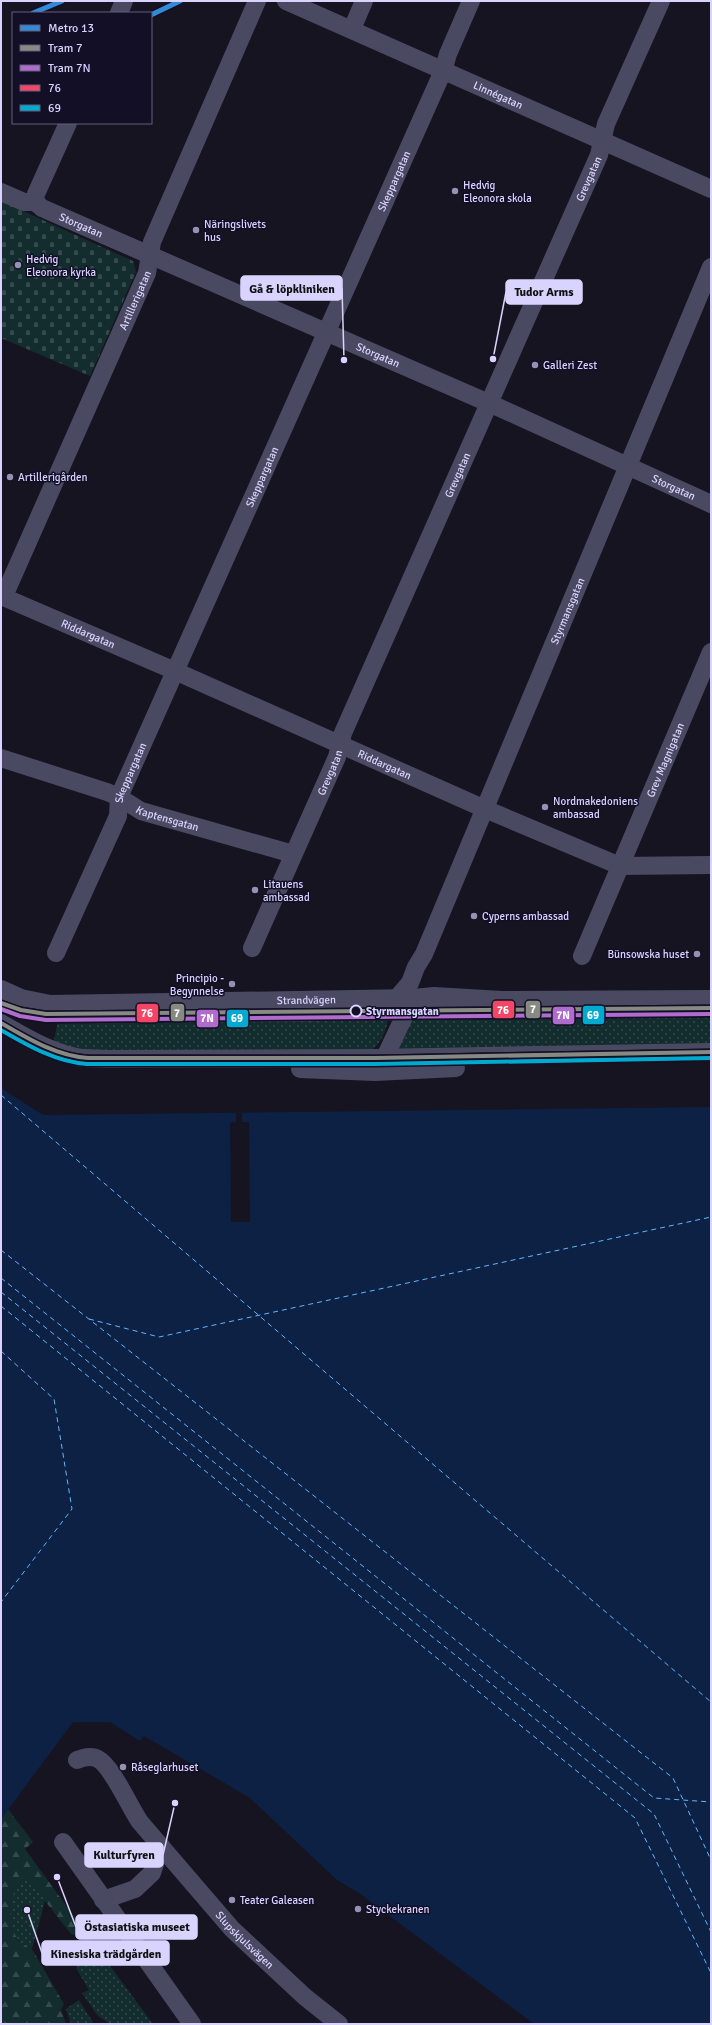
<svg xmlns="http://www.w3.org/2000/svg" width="712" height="2025" font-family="Signika,sans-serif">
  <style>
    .forest { fill: url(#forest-firs) }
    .cemetery { fill: url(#cemetery-stones) }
    .park { fill: url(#park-dots) }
    .water { fill: #0d2144 }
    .pier { fill: #161421 }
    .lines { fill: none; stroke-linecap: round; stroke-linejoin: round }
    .ferry { stroke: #62b6ff; stroke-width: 1; stroke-dasharray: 5 4; stroke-linecap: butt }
    .minor { stroke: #4a4962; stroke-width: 18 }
    .bus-1-casing { stroke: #130f26; stroke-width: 7 }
    .bus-2-casing { stroke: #130f26; stroke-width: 7 }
    .bus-1 { stroke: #f34667; stroke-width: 4 }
    .bus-2 { stroke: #00a9ce; stroke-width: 4 }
    .tram-1-casing { stroke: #130f26; stroke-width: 7 }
    .tram-2-casing { stroke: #130f26; stroke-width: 7 }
    .tram-1 { stroke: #878a83; stroke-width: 4 }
    .tram-2 { stroke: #b06ccc; stroke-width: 4 }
    .metro-1-casing { stroke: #130f26; stroke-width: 8 }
    .metro-1 { stroke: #338bd7; stroke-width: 5 }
    .poi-dot { fill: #9591b1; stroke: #130f26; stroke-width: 1.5 }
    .stop-dot { fill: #130f26; stroke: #d9d4ff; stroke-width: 2 }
    .labels { text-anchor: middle; stroke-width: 3; stroke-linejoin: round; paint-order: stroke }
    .street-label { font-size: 11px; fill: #d9d4ff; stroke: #130f26 }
    .poi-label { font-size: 11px; fill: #d9d4ff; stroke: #130f26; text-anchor: start }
    .stop-label { font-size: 11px; font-weight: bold; fill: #d9d4ff; stroke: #130f26; text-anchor: start }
    .leader { fill: none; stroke: #d9d4ff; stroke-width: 1.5 }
    .callout-dot { fill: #d9d4ff; stroke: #130f26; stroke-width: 1.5 }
    .callout { fill: #d9d4ff; stroke: #d9d4ff; stroke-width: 1.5 }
    .callout-label { font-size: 12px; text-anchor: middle; font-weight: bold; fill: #111 }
    .line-badge { stroke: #130f26; stroke-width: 1.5 }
    .badge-label { font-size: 11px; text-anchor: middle; font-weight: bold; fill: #fff }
  </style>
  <defs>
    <pattern id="forest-firs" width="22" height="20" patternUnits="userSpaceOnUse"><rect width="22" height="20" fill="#132c2d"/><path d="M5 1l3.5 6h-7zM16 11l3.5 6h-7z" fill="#354a4c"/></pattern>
    <pattern id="cemetery-stones" width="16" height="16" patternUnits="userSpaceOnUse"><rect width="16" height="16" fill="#132c2d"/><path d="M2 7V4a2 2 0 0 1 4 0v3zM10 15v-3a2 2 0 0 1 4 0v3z" fill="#354a4c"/></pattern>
    <pattern id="park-dots" width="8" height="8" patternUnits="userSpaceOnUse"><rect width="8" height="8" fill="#132c2d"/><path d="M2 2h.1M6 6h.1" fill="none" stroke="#354a4c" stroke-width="1.8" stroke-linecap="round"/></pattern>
  </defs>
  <rect width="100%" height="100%" fill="#161421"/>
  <polygon class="forest" points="8,1809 33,1842 25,1849 94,1944 92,1948 88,1949 79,1936 71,1934 45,1901 38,1888 21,1878 17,1940 32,1949 64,2004 61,2009 66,2024 1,2024 1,1819"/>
  <polygon class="cemetery" points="1,201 133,261 136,272 90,376 1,338"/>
  <g class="park">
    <polygon points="711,1011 711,1047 396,1052 413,1013"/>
    <path d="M383,1016L388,1018C387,1029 382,1042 373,1049L80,1053L53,1045L58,1020Z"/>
    <path d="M21,1878L38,1887L45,1901L32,1949C28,1946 19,1943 17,1938C5,1919 11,1897 21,1878Z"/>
    <polygon points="102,1955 153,2024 110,2024 98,2016 82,1993 89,1990 76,1968 84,1959"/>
    <polygon points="79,2000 94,2024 71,2024 66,2009"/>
  </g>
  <polygon class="water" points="1,1088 43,1115 711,1107 711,2024 534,2024 359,1893 337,1880 250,1798 144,1736 140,1741 110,1722 73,1722 1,1819"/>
  <polygon class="pier" points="236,1113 242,1113 242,1122 249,1122 250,1222 231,1222 230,1123 236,1122"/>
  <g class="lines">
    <g class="ferry">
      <polyline points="1,1095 711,1702"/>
      <polyline points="1,1250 673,1778 711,1860"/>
      <polyline points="1,1278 654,1798 711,1802"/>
      <polyline points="1,1292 654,1814 711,1932"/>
      <polyline points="1,1306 635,1818 711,1973"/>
      <polyline points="89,1319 159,1337 711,1217"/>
      <polyline points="1,1351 54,1399 72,1509 1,1602"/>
    </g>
    <g class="minor">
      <path id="s1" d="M286,1L711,189"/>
      <polyline points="119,13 124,1"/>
      <polyline points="352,29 364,1"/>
      <path id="s2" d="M1,192L24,202H35L42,208L500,408L711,504"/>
      <polyline points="35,202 36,194 68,123"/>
      <path id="s3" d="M1,596L175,671L485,809L620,866L711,865"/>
      <path id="s4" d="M1,596L8,587L147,273L152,242L257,1"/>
      <path id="s5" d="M1,758L107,792L119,797L141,811L293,854"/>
      <path id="s6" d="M252,948L337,757L343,733L599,155L606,124L661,1"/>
      <path id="s7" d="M56,953L118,816L119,797L123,788L443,71L448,54L471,1"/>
      <path id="s8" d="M582,956L711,652"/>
      <path id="s9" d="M1,989L21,998L50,1004L413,998L434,996L502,1000L711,999"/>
      <path id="s10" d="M397,998L410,983L416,967L424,954L711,267"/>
      <polyline points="248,1013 498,1010"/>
      <path d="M1,1023C25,1037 49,1051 76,1057C86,1059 97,1058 107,1059L375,1058L711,1052"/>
      <polyline points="378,1063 385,1057 411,1002"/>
      <polyline points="300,1069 375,1072 456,1068"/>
      <path id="s11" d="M77,1760C84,1757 91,1755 98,1759C112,1766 130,1808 140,1822L232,1929L305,1997L339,2024"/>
      <polyline points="63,1842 192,2024"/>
      <polyline points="103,1900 135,1889 152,1873 161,1846"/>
    </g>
    <defs>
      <g id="bus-1">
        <polyline points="1,1003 21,1010 46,1014 711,1008"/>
        <path d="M1,1023C27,1038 56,1056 88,1058H375L711,1052"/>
      </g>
      <g id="bus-2">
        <polyline points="1,1009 20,1016 46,1020 711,1014"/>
        <path d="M1,1030C27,1045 56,1062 87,1064H375L711,1058"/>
      </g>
    </defs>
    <use href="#bus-1" class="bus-1-casing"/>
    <use href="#bus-2" class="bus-2-casing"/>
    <use href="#bus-1" class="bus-1"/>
    <use href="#bus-2" class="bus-2"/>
    <defs>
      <g id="tram-1">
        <polyline points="1,1003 21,1010 46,1014 711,1008"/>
        <path d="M1,1023C27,1038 56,1056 88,1058H375L711,1052"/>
      </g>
      <polyline id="tram-2" points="1,1009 20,1016 46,1020 711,1014"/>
    </defs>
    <use href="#tram-1" class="tram-1-casing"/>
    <use href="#tram-2" class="tram-2-casing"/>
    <use href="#tram-1" class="tram-1"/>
    <use href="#tram-2" class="tram-2"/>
    <defs>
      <g id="metro-1">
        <polyline points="33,13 62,1"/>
        <polyline points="151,15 180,1"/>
      </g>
    </defs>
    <use href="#metro-1" class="metro-1-casing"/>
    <use href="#metro-1" class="metro-1"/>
  </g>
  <g class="poi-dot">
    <circle cx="455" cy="191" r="4"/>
    <circle cx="196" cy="230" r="4"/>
    <circle cx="18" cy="265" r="4"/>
    <circle cx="535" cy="365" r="4"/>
    <circle cx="10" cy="477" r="4"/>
    <circle cx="545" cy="807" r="4"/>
    <circle cx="255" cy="890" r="4"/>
    <circle cx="474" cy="916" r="4"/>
    <circle cx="697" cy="954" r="4"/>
    <circle cx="232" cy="984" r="4"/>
    <circle cx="123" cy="1767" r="4"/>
    <circle cx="232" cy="1900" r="4"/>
    <circle cx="358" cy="1909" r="4"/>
  </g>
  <circle class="stop-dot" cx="356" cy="1011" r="5.5"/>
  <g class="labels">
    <g class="street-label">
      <text dy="4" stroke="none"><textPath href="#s1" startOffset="232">Linnégatan</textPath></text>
      <text dy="4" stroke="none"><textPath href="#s6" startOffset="840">Grevgatan</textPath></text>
      <text dy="4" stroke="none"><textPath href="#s7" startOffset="844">Skeppargatan</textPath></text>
      <text dy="4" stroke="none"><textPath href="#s2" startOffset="88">Storgatan</textPath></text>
      <text dy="4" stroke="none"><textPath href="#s4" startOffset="325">Artillerigatan</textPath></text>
      <text dy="4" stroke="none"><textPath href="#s2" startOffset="412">Storgatan</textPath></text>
      <text dy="4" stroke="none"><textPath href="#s6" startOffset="516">Grevgatan</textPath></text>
      <text dy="4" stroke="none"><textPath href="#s7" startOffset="520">Skeppargatan</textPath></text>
      <text dy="4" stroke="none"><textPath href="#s2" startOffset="736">Storgatan</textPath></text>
      <text dy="4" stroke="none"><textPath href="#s10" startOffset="424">Styrmansgatan</textPath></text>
      <text dy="4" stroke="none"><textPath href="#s3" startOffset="95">Riddargatan</textPath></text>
      <text dy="4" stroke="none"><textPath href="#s8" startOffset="213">Grev Magnigatan</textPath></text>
      <text dy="4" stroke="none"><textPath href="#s3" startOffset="419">Riddargatan</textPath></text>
      <text dy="4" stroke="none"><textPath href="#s6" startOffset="192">Grevgatan</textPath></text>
      <text dy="4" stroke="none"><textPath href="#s7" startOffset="196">Skeppargatan</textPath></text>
      <text dy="4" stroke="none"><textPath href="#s5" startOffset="178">Kaptensgatan</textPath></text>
      <text dy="4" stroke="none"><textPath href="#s9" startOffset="308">Strandvägen</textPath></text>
      <text dy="4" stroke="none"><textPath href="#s11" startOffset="256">Slupskjulsvägen</textPath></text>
    </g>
    <g class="poi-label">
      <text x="463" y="189">Hedvig<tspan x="463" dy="13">Eleonora skola</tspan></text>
      <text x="204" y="228">Näringslivets<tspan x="204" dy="13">hus</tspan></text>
      <text x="26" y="263">Hedvig<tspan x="26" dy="13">Eleonora kyrka</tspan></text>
      <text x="543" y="369">Galleri Zest</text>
      <text x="18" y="481">Artillerigården</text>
      <text x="553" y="805">Nordmakedoniens<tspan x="553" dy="13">ambassad</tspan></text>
      <text x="263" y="888">Litauens<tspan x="263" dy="13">ambassad</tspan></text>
      <text x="482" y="920">Cyperns ambassad</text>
      <text x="689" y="958" text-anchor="end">Bünsowska huset</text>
      <text x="224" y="982" text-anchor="end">Principio -<tspan x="224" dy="13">Begynnelse</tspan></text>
      <text x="131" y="1771">Råseglarhuset</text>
      <text x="240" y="1904">Teater Galeasen</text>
      <text x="366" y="1913">Styckekranen</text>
    </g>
    <g class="stop-label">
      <text x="366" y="1015">Styrmansgatan</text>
    </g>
  </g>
  <path class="leader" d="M344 360L342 288M493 359L506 292M175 1803L163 1855M57 1877L76 1927M27 1910L42 1953"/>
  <g class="callout-dot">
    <circle cx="344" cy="360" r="4"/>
    <circle cx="493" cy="359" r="4"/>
    <circle cx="175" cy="1803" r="4"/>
    <circle cx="57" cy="1877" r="4"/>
    <circle cx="27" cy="1910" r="4"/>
  </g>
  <g class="callout">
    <rect x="241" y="276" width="101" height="24" rx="4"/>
    <rect x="506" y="280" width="76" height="24" rx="4"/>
    <rect x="85" y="1843" width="78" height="24" rx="4"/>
    <rect x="76" y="1915" width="121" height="24" rx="4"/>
    <rect x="42" y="1941" width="127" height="24" rx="4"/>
  </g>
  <g class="callout-label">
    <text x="292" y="293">Gå &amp; löpkliniken</text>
    <text x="544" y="296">Tudor Arms</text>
    <text x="124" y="1859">Kulturfyren</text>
    <text x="137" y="1931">Östasiatiska museet</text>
    <text x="106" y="1958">Kinesiska trädgården</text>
  </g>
  <g class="line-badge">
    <rect x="525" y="1000" width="16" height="19" rx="4" fill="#878a83"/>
    <rect x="492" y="1000" width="23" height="19" rx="4" fill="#f34667"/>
    <rect x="170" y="1003" width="15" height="19" rx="4" fill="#878a83"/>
    <rect x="136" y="1003" width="23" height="20" rx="4" fill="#f34667"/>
    <rect x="582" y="1005" width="23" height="20" rx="4" fill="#00a9ce"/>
    <rect x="552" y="1006" width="23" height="19" rx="4" fill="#b06ccc"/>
    <rect x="226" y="1009" width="23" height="19" rx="4" fill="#00a9ce"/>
    <rect x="196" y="1009" width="23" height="19" rx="4" fill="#b06ccc"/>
  </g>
  <g class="badge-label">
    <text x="533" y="1013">7</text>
    <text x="503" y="1014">76</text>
    <text x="177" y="1017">7</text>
    <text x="147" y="1017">76</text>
    <text x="593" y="1019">69</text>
    <text x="563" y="1019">7N</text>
    <text x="237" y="1022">69</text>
    <text x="207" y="1022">7N</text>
  </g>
  <rect width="712" height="2025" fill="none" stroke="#d9d4ff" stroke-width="4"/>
  <rect x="12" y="12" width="140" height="112" fill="#130f26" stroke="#625e7d"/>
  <rect x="20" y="25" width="20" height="6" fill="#338bd7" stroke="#625e7d"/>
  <text x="48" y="32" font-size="12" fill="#d9d4ff">Metro 13</text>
  <rect x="20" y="45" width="20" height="6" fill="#878a83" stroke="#625e7d"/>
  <text x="48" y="52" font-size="12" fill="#d9d4ff">Tram 7</text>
  <rect x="20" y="65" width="20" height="6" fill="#b06ccc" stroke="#625e7d"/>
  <text x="48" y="72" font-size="12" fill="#d9d4ff">Tram 7N</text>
  <rect x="20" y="85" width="20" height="6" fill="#f34667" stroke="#625e7d"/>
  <text x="48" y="92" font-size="12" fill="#d9d4ff">76</text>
  <rect x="20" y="105" width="20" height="6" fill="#00a9ce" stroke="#625e7d"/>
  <text x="48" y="112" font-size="12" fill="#d9d4ff">69</text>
</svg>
